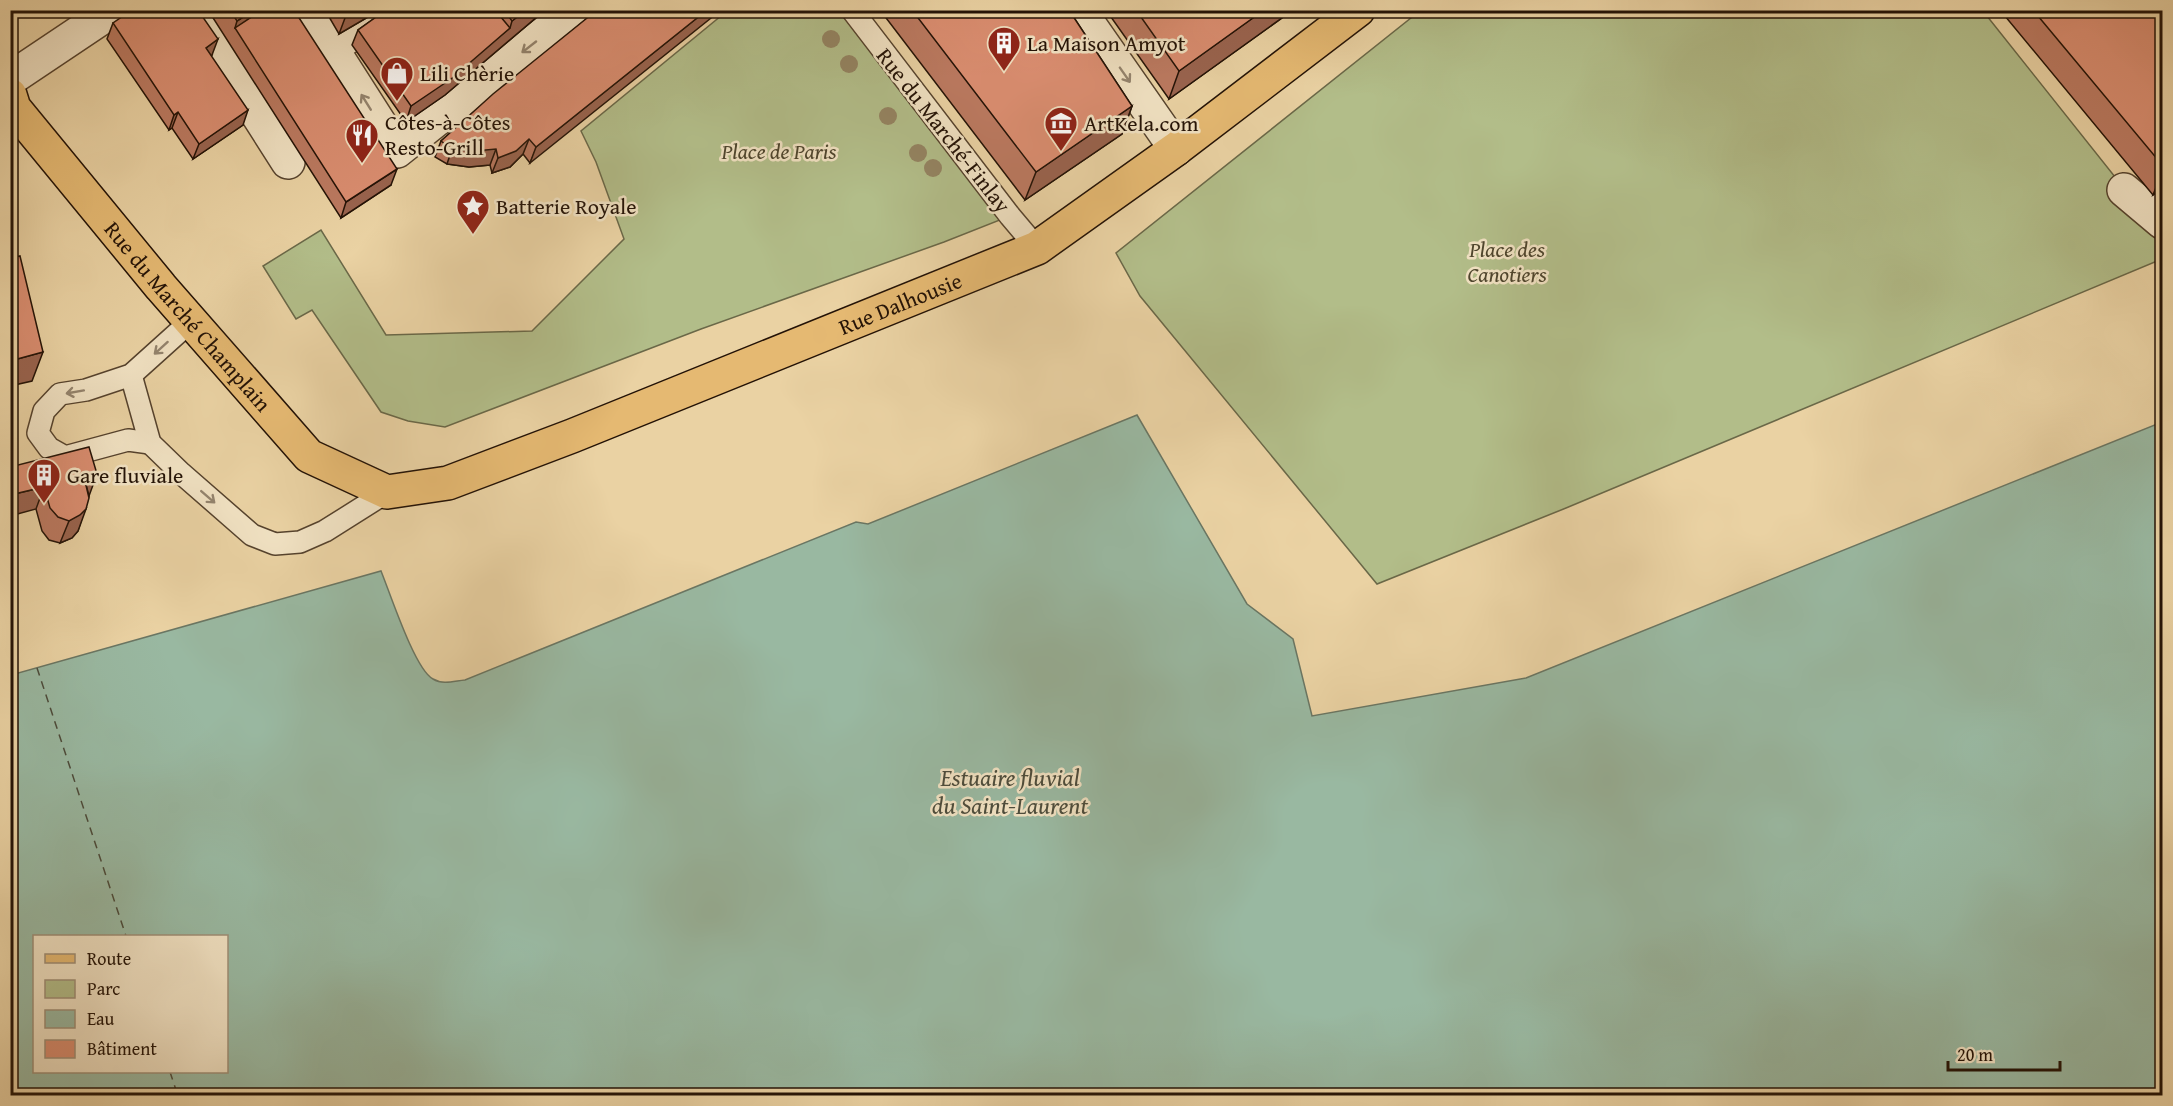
<svg xmlns="http://www.w3.org/2000/svg" width="2173" height="1106" font-family="'Gentium Book Plus',serif">
  <style>
    .green { fill: #b2bd89; stroke: #6a6848; stroke-width: 1.5 }
    .water { fill: #99b8a1; stroke: #6a7663; stroke-width: 1.5; fill-rule: evenodd }
    .lines { fill: none; stroke-linecap: round; stroke-linejoin: round }
    .ferry { stroke: #4c4c3c; stroke-width: 1.5; stroke-dasharray: 8 6; stroke-linecap: butt }
    .lane-casing { stroke: #55422d; stroke-width: 24 }
    .street-casing { stroke: #55422d; stroke-width: 36 }
    .primary-casing { stroke: #231206; stroke-width: 36 }
    .lane { stroke: #f1e2c3; stroke-width: 21 }
    .street { stroke: #f1e2c3; stroke-width: 33 }
    .primary { stroke: #e5b972; stroke-width: 33 }
    .tree { fill: #948462 }
    .wall { fill: #bb7960; stroke: #231206; stroke-width: 1.5 }
    .shaded-wall { fill: #99634e; stroke: #231206; stroke-width: 1.5 }
    .building { fill: #da8d70; stroke: #231206; stroke-width: 1.5 }
    .oneway { stroke: #94846e }
    .labels { text-anchor: middle; stroke-width: 5; stroke-linejoin: round; paint-order: stroke }
    .poi-label { font-size: 22px; fill: #231206; stroke: #f1e2c3; text-anchor: start }
    .street-label { font-size: 22px; fill: #231206; stroke: #f1e2c3 }
    .park-label { font-size: 22px; font-style: italic; fill: #4e452d; stroke: #f1e2c3 }
    .water-label { font-size: 24px; font-style: italic; fill: #4c4c3c; stroke: #f1e2c3 }
  </style>
  <rect width="100%" height="100%" fill="#ead2a3"/>
  <filter id="stains"><feTurbulence type="fractalNoise" baseFrequency=".00333" numOctaves="4"/><feColorMatrix values="0 0 0 0 .2 0 0 0 0 .09 0 0 0 0 .02 0 0 0 .5 -.17"/></filter>
  <radialGradient id="worn" r=".72"><stop offset=".6" stop-color="#630" stop-opacity="0"/><stop offset="1" stop-color="#630" stop-opacity=".3"/></radialGradient>
  <g class="green">
    <polygon points="1421,10 1983,11 2162,236 2162,259 1566,508 1377,584 1140,296 1116,253"/>
    <polygon points="727,11 852,11 1010,216 944,242 701,329 445,427 408,421 381,412 312,310 296,319 263,266 321,230 386,335 532,331 624,239 596,162 581,131"/>
  </g>
  <path class="water" d="M1137,415L1247,604L1293,639L1312,716L1526,678L2162,422V1095H11V675L381,571C390,593 415,670 433,679C443,685 454,681 465,680L856,522L868,524ZM34,936H226V1072H34Z"/>
  <g class="lines">
    <g class="ferry">
      <polyline points="37,668 126,936"/>
      <polyline points="170,1072 178,1096"/>
    </g>
    <defs>
      <g id="lane">
        <polyline points="852,10 1010,216 1037,248"/>
        <polyline points="131,375 150,443 181,473 252,535 275,544 300,542 325,531 387,492"/>
        <polyline points="150,443 128,440 65,457 49,448 38,433 44,411 60,394 86,390 131,375 191,321"/>
      </g>
      <g id="street">
        <polyline points="191,10 288,162"/>
        <polyline points="307,10 397,151 574,10"/>
        <polyline points="1079,10 1176,149"/>
        <polyline points="331,47 393,10"/>
        <polyline points="10,79 113,10"/>
        <polyline points="2124,190 2162,222"/>
      </g>
      <g id="primary">
        <path id="s1" d="M10,95L14,108L161,287L309,456L387,492L448,483L572,436L1037,248L1176,149L1358,10"/>
      </g>
    </defs>
    <use href="#lane" class="lane-casing"/>
    <use href="#street" class="street-casing"/>
    <use href="#primary" class="primary-casing"/>
    <use href="#lane" class="lane"/>
    <use href="#street" class="street"/>
    <use href="#primary" class="primary"/>
  </g>
  <g class="tree">
    <circle cx="831" cy="39" r="9"/>
    <circle cx="849" cy="64" r="9"/>
    <circle cx="888" cy="116" r="9"/>
    <circle cx="918" cy="153" r="9"/>
    <circle cx="933" cy="168" r="9"/>
  </g>
  <g class="wall">
    <polygon points="208,10 294,10 391,185 341,218"/>
    <polygon points="325,10 380,10 339,34"/>
    <polygon points="386,10 545,10 445,95 406,122 352,45 358,30"/>
    <polygon points="597,10 530,163 523,154 510,167 492,173 490,165 469,167 447,164 435,157 441,141"/>
    <polygon points="880,10 1069,10 1132,106 1122,134 1025,200"/>
    <polygon points="1106,10 1293,10 1169,99"/>
    <polygon points="2000,10 2163,10 2163,188 2153,195"/>
    <polygon points="113,23 212,55 211,56 243,125 193,159 172,128 169,130 107,39"/>
    <polygon points="10,467 89,496 78,531 72,538 60,543 49,540 42,531 36,509"/>
  </g>
  <g class="shaded-wall">
    <polygon points="254,10 279,10 235,28 237,21"/>
    <polygon points="348,10 380,10 339,34"/>
    <polygon points="526,10 545,10 445,95 406,122 411,106 510,28 512,21"/>
    <polygon points="707,10 721,10 530,163 536,147"/>
    <polygon points="1264,10 1293,10 1169,99 1179,71"/>
    <polygon points="218,39 212,55 201,63 206,48"/>
    <polygon points="1132,106 1122,134 1025,200 1036,172"/>
    <polygon points="248,110 243,125 193,159 199,144"/>
    <polygon points="178,112 172,128 169,130 174,115"/>
    <polygon points="529,139 523,154 510,167 492,173 498,158"/>
    <polygon points="452,149 496,149 490,165 469,167 447,164"/>
    <polygon points="397,169 391,185 341,218 346,202"/>
    <polygon points="2163,170 2163,188 2153,195"/>
    <polygon points="43,352 32,381 10,386 10,361"/>
    <polygon points="97,474 89,496 84,477"/>
    <polygon points="44,487 36,509 10,516 10,495"/>
    <polygon points="86,509 78,531 72,538 60,543 69,521"/>
  </g>
  <g class="building">
    <polygon points="132,10 198,10 218,39 206,48 248,110 199,144 178,112 174,115 113,23"/>
    <polygon points="230,10 254,10 237,21"/>
    <polygon points="262,10 294,10 397,169 346,202 235,28"/>
    <polygon points="386,10 495,10 510,28 451,79 411,106 358,30"/>
    <polygon points="504,10 526,10 512,21"/>
    <polygon points="597,10 707,10 536,147 529,139 516,151 498,158 496,149 475,151 452,149 441,141 493,94"/>
    <polygon points="912,10 1069,10 1132,106 1036,172"/>
    <polygon points="1136,10 1264,10 1179,71"/>
    <polygon points="2033,10 2163,10 2163,166"/>
    <polygon points="20,256 43,352 10,361 10,258"/>
    <polygon points="89,447 97,474 84,477 89,498 86,509 80,515 69,521 58,517 50,508 44,487 10,495 10,467"/>
  </g>
  <defs><path id="oneway-shaft" d="M-6 0H5M1.5-3L5.5 0L1.5 3" fill="none" stroke-width="1.6" stroke-linecap="round" stroke-linejoin="round" transform="scale(1.5)"/></defs>
  <g class="oneway">
    <use href="#oneway-shaft" transform="translate(529 47) rotate(142)"/>
    <use href="#oneway-shaft" transform="translate(1125 75) rotate(55)"/>
    <use href="#oneway-shaft" transform="translate(366 102) rotate(-122)"/>
    <use href="#oneway-shaft" transform="translate(161 348) rotate(138)"/>
    <use href="#oneway-shaft" transform="translate(75 392) rotate(170)"/>
    <use href="#oneway-shaft" transform="translate(208 497) rotate(41)"/>
  </g>
  <defs>
    <symbol id="building-pin" viewBox="-11 -11 22 30"><path d="M0 17L-7.5 6A9.5 9.5 0 1 1 7.5 6Z" fill="#8f2418" stroke="#f1e2c3"/><path d="M-4-6H4V6H1V3H-1V6H-4ZM-2.5-4.3h1.7v1.8h-1.7ZM.8-4.3h1.7v1.8H.8ZM-2.5-1h1.7V.8h-1.7ZM.8-1h1.7V.8H.8Z" fill="#fff"/></symbol>
    <symbol id="shop-pin" viewBox="-11 -11 22 30"><path d="M0 17L-7.5 6A9.5 9.5 0 1 1 7.5 6Z" fill="#8f2418" stroke="#f1e2c3"/><path d="M-5-2.5h2.3a2.7 3.5 0 0 1 5.4 0H5L5.5 6h-11ZM-1.5-2.5h3a1.5 2.3 0 0 0-3 0Z" fill="#fff"/></symbol>
    <symbol id="museum-pin" viewBox="-11 -11 22 30"><path d="M0 17L-7.5 6A9.5 9.5 0 1 1 7.5 6Z" fill="#8f2418" stroke="#f1e2c3"/><path d="M0-6L6-3V-2H-6V-3ZM-5-1h2V3h-2ZM-1-1h2V3h-2ZM3-1h2V3H3ZM-6 4H6V6H-6Z" fill="#fff"/></symbol>
    <symbol id="restaurant-pin" viewBox="-11 -11 22 30"><path d="M0 17L-7.5 6A9.5 9.5 0 1 1 7.5 6Z" fill="#8f2418" stroke="#f1e2c3"/><path d="M-5-6h1v4h1v-4h1v4h1v-4h1v5L-1.5 .5V6h-2V.5L-5-1ZM5-6V6H3V1.5H1.5Q1.5-4 5-6Z" fill="#fff"/></symbol>
    <symbol id="sight-pin" viewBox="-11 -11 22 30"><path d="M0 17L-7.5 6A9.5 9.5 0 1 1 7.5 6Z" fill="#8f2418" stroke="#f1e2c3"/><path d="M0-6L1.8-2.2L6-1.7L2.9 1.2L3.7 5.4L0 3.3L-3.7 5.4L-2.9 1.2L-6-1.7L-1.8-2.2Z" fill="#fff"/></symbol>
  </defs>
  <g fill-rule="evenodd">
    <use href="#building-pin" x="985" y="24" width="38" height="52"/>
    <use href="#shop-pin" x="378" y="54" width="38" height="52"/>
    <use href="#museum-pin" x="1042" y="104" width="38" height="52"/>
    <use href="#restaurant-pin" x="343" y="116" width="38" height="52"/>
    <use href="#sight-pin" x="454" y="187" width="38" height="52"/>
    <use href="#building-pin" x="25" y="456" width="38" height="52"/>
  </g>
  <g class="labels">
    <g class="poi-label">
      <text x="1027" y="51">La Maison Amyot</text>
      <text x="420" y="81">Lili Chèrie</text>
      <text x="385" y="130">Côtes-à-Côtes<tspan x="385" dy="25">Resto-Grill</tspan></text>
      <text x="1084" y="131">ArtKela.com</text>
      <text x="496" y="214">Batterie Royale</text>
      <text x="67" y="483">Gare fluviale</text>
    </g>
    <g class="street-label">
      <text transform="translate(944 130) rotate(52)" y="8">Rue du Marché-Finlay</text>
      <text dy="8" stroke="none"><textPath href="#s1" startOffset="1104">Rue Dalhousie</textPath></text>
      <text dy="8" stroke="none"><textPath href="#s1" startOffset="285">Rue du Marché Champlain</textPath></text>
    </g>
    <g class="park-label">
      <text x="779" y="159">Place de Paris</text>
      <text x="1507" y="257">Place des<tspan x="1507" dy="25">Canotiers</tspan></text>
    </g>
    <g class="water-label">
      <text x="1010" y="786">Estuaire fluvial<tspan x="1010" dy="28">du Saint-Laurent</tspan></text>
    </g>
  </g>
  <rect width="2173" height="1106" fill="none" stroke="#ead2a3" stroke-width="36"/>
  <rect x="12" y="12" width="2149" height="1082" fill="none" stroke="#231206" stroke-width="3"/>
  <rect x="18" y="18" width="2137" height="1070" fill="none" stroke="#231206" stroke-width="1.5"/>
  <rect x="33" y="935" width="195" height="138" fill="#f1e2c3" stroke="#9f8f77" stroke-width="1.5"/>
  <rect x="45" y="954" width="30" height="9" fill="#e5b972" stroke="#9f8f77" stroke-width="1.5"/>
  <text x="87" y="965" font-size="18" fill="#231206">Route</text>
  <rect x="45" y="980" width="30" height="18" fill="#b2bd89" stroke="#9f8f77" stroke-width="1.5"/>
  <text x="87" y="995" font-size="18" fill="#231206">Parc</text>
  <rect x="45" y="1010" width="30" height="18" fill="#99b8a1" stroke="#9f8f77" stroke-width="1.5"/>
  <text x="87" y="1025" font-size="18" fill="#231206">Eau</text>
  <rect x="45" y="1040" width="30" height="18" fill="#da8d70" stroke="#9f8f77" stroke-width="1.5"/>
  <text x="87" y="1055" font-size="18" fill="#231206">Bâtiment</text>
  <path d="M1948 1061v9h112v-9" fill="none" stroke="#231206" stroke-width="3"/>
  <text x="1957" y="1061" font-size="18" fill="#231206" stroke="#f1e2c3" stroke-width="4.5" paint-order="stroke">20 m</text>
  <rect width="100%" height="100%" filter="url(#stains)"/>
  <rect width="100%" height="100%" fill="url(#worn)"/>
</svg>
